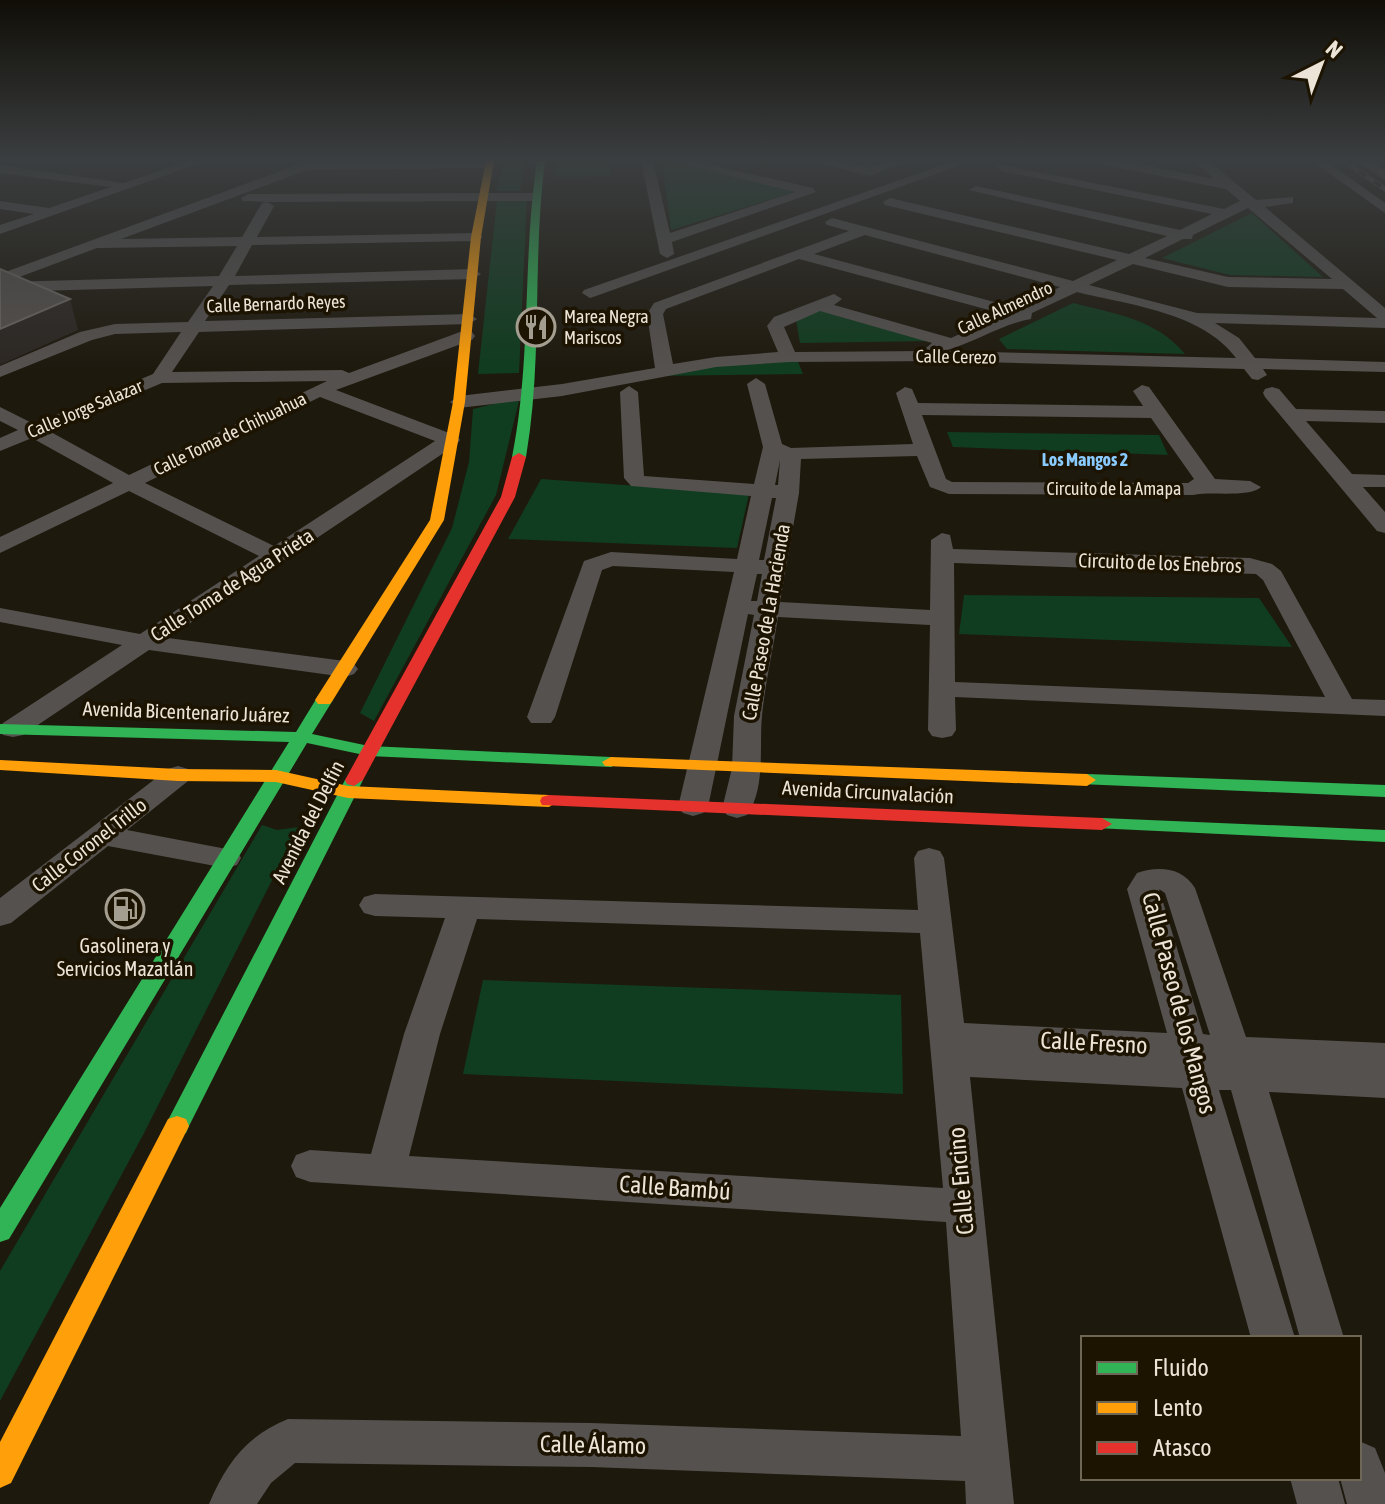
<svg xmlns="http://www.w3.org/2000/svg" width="1385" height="1504" font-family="'Asap Condensed',sans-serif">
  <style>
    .green { fill: #103c1f }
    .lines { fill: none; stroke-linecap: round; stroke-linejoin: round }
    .street { fill: #55514e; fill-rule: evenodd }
    .fast { fill: #30b455; fill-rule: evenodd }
    .slow { fill: #ff9f0a; fill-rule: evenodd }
    .jam { fill: #e5322d; fill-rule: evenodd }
    .rail-casing { stroke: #58544e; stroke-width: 5 }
    .rail { stroke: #1c1300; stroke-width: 3; stroke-dasharray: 9; stroke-linecap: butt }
    .shaded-wall { fill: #2c2722 }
    .building { fill: #55504c; stroke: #6d6762; stroke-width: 2 }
    .labels { text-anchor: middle; stroke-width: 7; stroke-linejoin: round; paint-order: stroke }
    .far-street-label { font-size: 18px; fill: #ece5d7; stroke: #1c1300 }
    .far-poi-label { font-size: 18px; fill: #ece5d7; stroke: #1c1300; text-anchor: start }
    .far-neighbourhood-label { font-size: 18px; font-weight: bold; fill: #89caff; stroke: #1c1300 }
    .street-label { font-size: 20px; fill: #ece5d7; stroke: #1c1300 }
    .poi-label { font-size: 20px; fill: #ece5d7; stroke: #1c1300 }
    .near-street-label { font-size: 24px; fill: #ece5d7; stroke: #1c1300 }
  </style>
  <rect width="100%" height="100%" fill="#1e190d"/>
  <g class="green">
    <polygon points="504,161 525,161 520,191 496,191"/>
    <polygon points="559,161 608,161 610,176 555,177"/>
    <polygon points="662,161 668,161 798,191 671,230"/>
    <polygon points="527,199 519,373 478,374 497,200"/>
    <polygon points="1252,213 1323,277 1230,275 1162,258"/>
    <path d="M1073,303C1116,314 1156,319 1185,354L1007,349L999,339Z"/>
    <polygon points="822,309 931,341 800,343 796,320"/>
    <polygon points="797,359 803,374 653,376 744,360"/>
    <polygon points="519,401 496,495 374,721 360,713 452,528 469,462 473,409 497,403"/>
    <polygon points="947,432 1159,435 1168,455 953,447"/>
    <polygon points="541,479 749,494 737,548 508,539"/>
    <polygon points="964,595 1259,598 1292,647 959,634"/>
    <polygon points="262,825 277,830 299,827 143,1135 0,1401 0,1271"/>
    <polygon points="483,980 901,995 903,1094 463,1074"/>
  </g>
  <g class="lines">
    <g class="street">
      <polygon points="188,161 206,161 0,234 0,225 34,214 0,209 0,201 49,208 111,187 0,173 0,165 124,183"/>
      <path d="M308,161H492L495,164L489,168L307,170L121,239L242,237L262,203L267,202L243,201L241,198L248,194L533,193L540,197L533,201L267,202L274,206L257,237L476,233L483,237L476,241L252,245L235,276L473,269L481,274L473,279L229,285L205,321L469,314L477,319L469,324L199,332L172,372L342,370L349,373L460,332H472L475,336L472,340L336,390L457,436L460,440L457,444L168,638L345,661L354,664L358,669L354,674L345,677L149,650L23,735L13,737L3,735L0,728L3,723L122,645L0,622V608L140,634L259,556L129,491L0,553V537L113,483L32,438L0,451V438L18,430L0,421V407L34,424L153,374L181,332L115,334L92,340L0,377V366L80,332L115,324L188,322L213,286L0,292V274ZM237,246L219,276L6,282L97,248ZM327,381L129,475L49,431L162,383ZM320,397L435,441L274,546L145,483Z"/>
      <polygon points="641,161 653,161 670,233 795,192 670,161 692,161 813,188 816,192 672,242 674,254 667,258 660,254"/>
      <polygon points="813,161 836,161 869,168 891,161 909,161 870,176"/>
      <polygon points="954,161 972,161 596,296 590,298 582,293 584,290"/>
      <path d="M1099,161H1124L1214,179L1195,161H1209L1256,200L1293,197V203L1265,207L1385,308V328L1215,323L1239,338L1255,358L1385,362V372L1263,369L1267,375L1258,380L1252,379L1244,369L941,361L789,362L716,367L562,396L459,408L450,402L459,396L562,384L655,368L647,314L654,303L849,231L827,225L825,222L832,218L1073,281L1117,260L885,205L883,202L890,198L1129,254L1167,236L969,190L976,186L1180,230L1212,214L1002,171L996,167L998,164L1224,209L1240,201L1226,189L1105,165ZM1248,208L1332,279L1228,277L1145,258L1183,239H1192L1193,235ZM865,235L1060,287L1017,308L814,254ZM799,259L1004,314L951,338L834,305L842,299L834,294L774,317L767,326L778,352L716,357L673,364L663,314L666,309ZM1133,264L1228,287L1343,289L1377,318L1197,313L1089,285ZM1077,292C1129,305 1202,312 1236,358L944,351C974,343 1002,324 1031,319L1032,313ZM820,311L932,343L926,348L928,351L795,352L784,327Z"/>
      <polygon points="1312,161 1326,161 1385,203 1385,213"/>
      <polygon points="1357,161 1371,161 1385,170 1385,180"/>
      <path d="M756,378L765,384L782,444L791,448L913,444L896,393L905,387L912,389L918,403L1143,406L1133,391L1142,385L1149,387L1215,479L1250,481L1261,487C1250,498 1211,491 1193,495L949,494L930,487L917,456L801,459L799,493L780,602L930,610L931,540L942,533L950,535L953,549L1250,558L1272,564L1281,571L1352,699L1385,700V716L955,697L956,730L952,736L942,738L932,736L928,730L930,625L778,617C773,650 765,683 762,716C759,747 766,788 747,815L737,818L727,815L722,809L732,768L734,716L754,615L748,614L708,807L703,813L693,816L683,813L678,807L734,572L613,566L602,570L555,717L551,723H531L527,717L584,561L611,552L737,559L751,496L631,486L624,478L620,392L629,386L638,392L644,476L754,484L763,447L747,384ZM922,415L1151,418L1194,479L1188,483L952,482L946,479ZM780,460L778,485H775ZM772,498H776L764,560H759ZM954,563L1256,574L1263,580L1325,697L955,682ZM757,574H762L757,601H751Z"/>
      <polygon points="1272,387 1279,389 1296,409 1385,411 1385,423 1306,421 1352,474 1385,475 1385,487 1363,487 1385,512 1385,533 1377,531 1265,397 1263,393 1265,389"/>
      <polygon points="178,766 188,769 192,775 188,781 127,830 237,851 241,858 237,865 226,868 108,846 11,923 0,926 0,898 168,769"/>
      <path d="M929,848L940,851L944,858L964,1023L1167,1033L1127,889L1137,873C1158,866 1182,867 1195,888L1246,1037L1385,1043V1098L1269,1092L1344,1338H1300L1231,1090H1219L1295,1338H1251L1182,1088L970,1077L1014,1504H966L965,1481L591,1467L295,1463L271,1483L257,1504H209C226,1464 246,1436 288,1419L591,1423L961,1436L946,1222L310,1182L296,1177L291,1166L296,1155L310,1150L371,1154L404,1034L445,918L375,916L364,913L359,905L364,897L375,894L918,910L914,858L918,851ZM1159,889L1165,893L1210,1035L1203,1034ZM477,919L920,933L943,1188L409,1156L440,1034Z"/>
      <polygon points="1359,1441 1375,1448 1385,1473 1385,1504 1347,1504 1340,1478 1359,1478"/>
      <polygon points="1290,1478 1338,1478 1345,1504 1297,1504"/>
    </g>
    <g class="fast">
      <path d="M537,161H545C532,260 543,359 526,457L519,461L512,457C532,359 522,259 537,161Z"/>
      <polygon points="324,695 333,700 312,734 369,746 611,757 620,762 611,767 369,756 307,743 9,1239 0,1242 0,1208 289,742 0,734 0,724 296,732 318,696"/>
      <polygon points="354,774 363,780 189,1126 186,1133 177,1136 168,1133 165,1126 345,780"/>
      <polygon points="1087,774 1385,785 1385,797 1080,784 1078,780"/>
      <polygon points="1102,818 1385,830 1385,842 1095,828 1092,824"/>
    </g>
    <g class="slow">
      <polygon points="486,161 494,161 481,237 465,402 444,520 333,700 330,704 318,704 315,700 430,520 453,402 471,237"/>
      <polygon points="611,757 1087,774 1096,780 1087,786 605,766 602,762"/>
      <polygon points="0,760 178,769 276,770 348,786 549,795 558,801 549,807 348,798 276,782 178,781 0,770"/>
      <polygon points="177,1116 186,1119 189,1126 11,1483 0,1488 0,1442 168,1119"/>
    </g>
    <g class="jam">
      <polygon points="519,453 526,457 515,497 363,780 354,786 347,784 345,780 501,497 512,457"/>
      <polygon points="549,795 1102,818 1112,824 1102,830 542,805 540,801 542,797"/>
    </g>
    <defs>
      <polyline id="rail" points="1344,161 1385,189"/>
    </defs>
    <use href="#rail" class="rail-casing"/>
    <use href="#rail" class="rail"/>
  </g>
  <polygon class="shaded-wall" points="70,299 78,330 0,365 0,329"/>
  <polygon class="building" points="0,269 70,299 0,329"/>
  <linearGradient id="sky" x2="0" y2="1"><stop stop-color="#100e07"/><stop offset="0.43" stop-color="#3b3e40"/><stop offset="1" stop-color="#3b3e40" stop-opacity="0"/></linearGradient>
  <rect width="1385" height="371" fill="url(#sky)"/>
  <defs>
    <symbol id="restaurant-ring" viewBox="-11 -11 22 22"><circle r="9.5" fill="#1c1300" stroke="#a49e90" stroke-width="1.5"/><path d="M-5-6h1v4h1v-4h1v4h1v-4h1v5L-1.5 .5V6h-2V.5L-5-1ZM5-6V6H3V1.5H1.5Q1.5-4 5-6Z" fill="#a49e90"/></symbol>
    <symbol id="fuel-ring" viewBox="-11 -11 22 22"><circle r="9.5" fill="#1c1300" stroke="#a49e90" stroke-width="1.5"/><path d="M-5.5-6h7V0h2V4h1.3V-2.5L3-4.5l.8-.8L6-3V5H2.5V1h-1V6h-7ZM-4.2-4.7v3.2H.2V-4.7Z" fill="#a49e90"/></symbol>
  </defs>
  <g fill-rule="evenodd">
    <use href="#restaurant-ring" x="514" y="305" width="44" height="44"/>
    <use href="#fuel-ring" x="103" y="887" width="44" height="44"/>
  </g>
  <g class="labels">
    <g class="far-street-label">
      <text transform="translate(276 304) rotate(-2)" y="6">Calle Bernardo Reyes</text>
      <text transform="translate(1005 308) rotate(-25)" y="6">Calle Almendro</text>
      <text transform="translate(956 357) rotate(1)" y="6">Calle Cerezo</text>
      <text transform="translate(85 409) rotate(-23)" y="6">Calle Jorge Salazar</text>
      <text transform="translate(230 434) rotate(-26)" y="6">Calle Toma de Chihuahua</text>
      <text x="1114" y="495">Circuito de la Amapa</text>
    </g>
    <g class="far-poi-label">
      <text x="564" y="323">Marea Negra<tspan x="564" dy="21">Mariscos</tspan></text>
    </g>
    <g class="far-neighbourhood-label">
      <text x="1085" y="466">Los Mangos 2</text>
    </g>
    <g class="street-label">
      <text transform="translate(1160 563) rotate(2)" y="7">Circuito de los Enebros</text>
      <text transform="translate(232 585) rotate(-33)" y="7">Calle Toma de Agua Prieta</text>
      <text transform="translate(766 622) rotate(-80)" y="7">Calle Paseo de La Hacienda</text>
      <text transform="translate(186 712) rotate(2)" y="7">Avenida Bicentenario Juárez</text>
      <text transform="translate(868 792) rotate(3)" y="7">Avenida Circunvalación</text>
      <text transform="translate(308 822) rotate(-63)" y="7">Avenida del Delfín</text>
      <text transform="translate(89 845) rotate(-38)" y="7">Calle Coronel Trillo</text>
    </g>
    <g class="poi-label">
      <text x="125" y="953">Gasolinera y<tspan x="125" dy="23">Servicios Mazatlán</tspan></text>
    </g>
    <g class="near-street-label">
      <text transform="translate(1179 1003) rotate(75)" y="8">Calle Paseo de los Mangos</text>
      <text transform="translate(1094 1043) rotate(3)" y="8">Calle Fresno</text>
      <text transform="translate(961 1181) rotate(-95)" y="8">Calle Encino</text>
      <text transform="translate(675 1188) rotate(4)" y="8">Calle Bambú</text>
      <text transform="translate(593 1445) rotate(1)" y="8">Calle Álamo</text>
    </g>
  </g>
  <rect x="1081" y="1336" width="280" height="144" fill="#1c1300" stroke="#6f6756" stroke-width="2"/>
  <rect x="1097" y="1362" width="40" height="12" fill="#30b455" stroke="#6f6756" stroke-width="2"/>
  <text x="1153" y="1376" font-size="24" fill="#ece5d7">Fluido</text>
  <rect x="1097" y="1402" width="40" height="12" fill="#ff9f0a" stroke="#6f6756" stroke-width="2"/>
  <text x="1153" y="1416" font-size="24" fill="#ece5d7">Lento</text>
  <rect x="1097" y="1442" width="40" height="12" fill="#e5322d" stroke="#6f6756" stroke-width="2"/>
  <text x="1153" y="1456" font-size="24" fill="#ece5d7">Atasco</text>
  <g transform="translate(1321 64) rotate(42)" stroke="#1c1300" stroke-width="6" paint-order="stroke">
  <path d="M0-6L14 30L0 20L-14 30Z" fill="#ece5d7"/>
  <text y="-12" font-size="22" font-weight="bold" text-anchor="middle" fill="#ece5d7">N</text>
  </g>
</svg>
